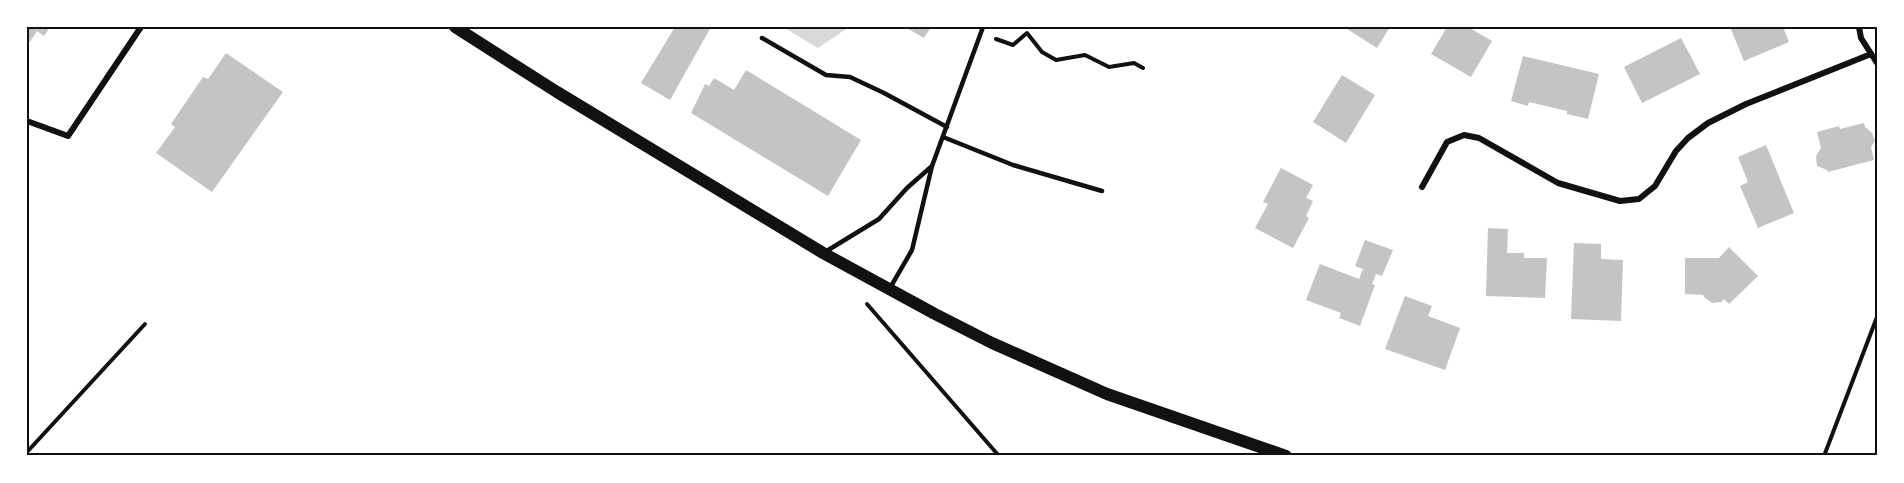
<svg xmlns="http://www.w3.org/2000/svg" width="1904" height="483" font-family="'Source Sans 3',sans-serif">
  <style>
    .water { fill: #d9d9d9 }
    .building { fill: #c4c4c4 }
    .lines { fill: none; stroke-linecap: round; stroke-linejoin: round }
    .path { stroke: #111; stroke-width: 4 }
    .service { stroke: #111; stroke-width: 4.5 }
    .minor { stroke: #111; stroke-width: 6 }
    .secondary { stroke: #111; stroke-width: 12 }
    .neatline { fill: none; stroke: #111; stroke-width: 2 }
  </style>
  <rect width="100%" height="100%" fill="#fff"/>
  <polygon class="water" points="783,27 849,27 818,48"/>
  <g class="building">
    <polygon points="27,27 50,27 44,36 37,31 27,46"/>
    <polygon points="675,27 711,27 670,100 641,83"/>
    <polygon points="905,27 931,27 924,38"/>
    <polygon points="1344,27 1390,27 1377,48"/>
    <polygon points="1447,27 1468,27 1492,41 1471,77 1431,54"/>
    <polygon points="1730,27 1783,27 1789,42 1744,61"/>
    <polygon points="1681,38 1700,74 1642,103 1624,67"/>
    <polygon points="226,53 283,92 212,192 156,153 175,127 171,124 203,77 208,79"/>
    <polygon points="1523,56 1599,74 1588,119 1567,114 1567,111 1529,102 1528,106 1511,101"/>
    <polygon points="746,70 861,140 828,196 691,113 705,84 709,86 714,78 734,90"/>
    <polygon points="1342,75 1375,95 1346,143 1313,122"/>
    <polygon points="1864,123 1865,127 1872,133 1875,141 1871,147 1874,160 1828,172 1827,170 1817,166 1816,156 1821,148 1817,132 1839,126 1840,129"/>
    <polygon points="1766,145 1794,213 1758,228 1740,186 1748,182 1738,157"/>
    <polygon points="1281,168 1313,185 1306,198 1313,201 1306,216 1309,218 1293,248 1255,228 1268,204 1263,202"/>
    <polygon points="1488,228 1508,229 1507,253 1524,253 1524,258 1547,258 1545,298 1486,296"/>
    <polygon points="1365,240 1393,250 1382,276 1376,274 1372,284 1375,285 1360,326 1339,318 1341,313 1306,300 1320,264 1359,279 1363,269 1355,266"/>
    <polygon points="1574,243 1601,244 1601,259 1623,260 1621,321 1571,319"/>
    <polygon points="1729,247 1758,276 1729,304 1724,299 1721,302 1712,303 1705,298 1703,295 1685,294 1685,258 1719,258"/>
    <polygon points="1405,296 1432,306 1428,316 1460,328 1445,370 1385,349"/>
  </g>
  <g class="lines">
    <g class="path">
      <polyline points="996,39 1013,45 1027,33 1042,52 1056,60 1085,55 1109,67 1134,63 1143,68"/>
      <polyline points="867,304 999,456"/>
      <polyline points="27,452 145,324"/>
      <polyline points="1824,456 1877,317"/>
    </g>
    <g class="service">
      <polyline points="762,38 826,75 850,77 884,93 947,127"/>
      <polyline points="943,137 1013,165 1102,191"/>
      <polyline points="825,252 879,219 907,188 932,166"/>
      <polyline points="890,288 912,250 932,166 983,27"/>
    </g>
    <g class="minor">
      <polyline points="1859,27 1861,38 1877,63"/>
      <polyline points="27,121 68,136 141,27"/>
      <polyline points="1422,187 1447,142 1464,135 1479,138 1558,183 1620,201 1639,199 1655,186 1676,151 1688,138 1708,123 1746,104 1871,54"/>
    </g>
    <polyline class="secondary" points="455,27 557,92 823,253 935,314 992,343 1107,394 1286,456"/>
  </g>
  <rect width="1904" height="483" fill="none" stroke="#ffffff" stroke-width="57"/>
  <rect x="28" y="28" width="1848" height="426" class="neatline"/>
</svg>
